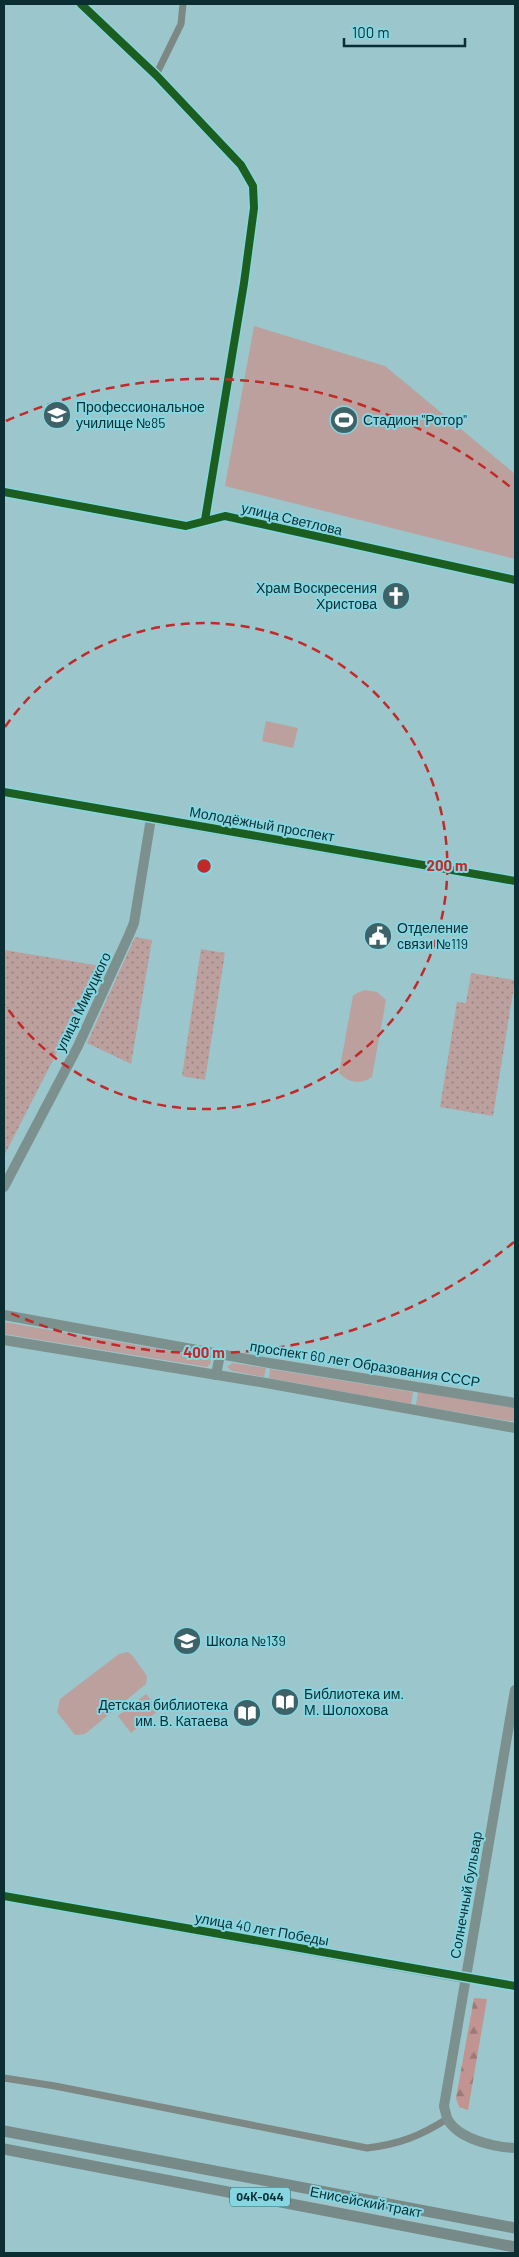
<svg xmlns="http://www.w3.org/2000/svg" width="519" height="2257" font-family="Barlow,sans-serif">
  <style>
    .green { fill: #bca09d }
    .forest { fill: url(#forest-firs) }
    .park { fill: url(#park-dots) }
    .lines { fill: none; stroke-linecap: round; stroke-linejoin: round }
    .street { stroke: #7d8783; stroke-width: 7 }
    .secondary { stroke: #7c908d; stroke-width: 10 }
    .primary { stroke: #778a88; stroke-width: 11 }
    .cycleway-casing { stroke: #85d6e1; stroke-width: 11 }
    .cycleway { stroke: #1b5e20; stroke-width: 8 }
    .ring { fill: none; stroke: #c22929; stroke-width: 2.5; stroke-dasharray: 9 6 }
    .labels { text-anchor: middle; stroke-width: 4; stroke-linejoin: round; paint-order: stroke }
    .shield { fill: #85d6e1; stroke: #306067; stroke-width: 1 }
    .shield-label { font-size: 12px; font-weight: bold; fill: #0b2e33 }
    .poi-label { font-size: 14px; fill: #0b2e33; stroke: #85d6e1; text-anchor: start }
    .street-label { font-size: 14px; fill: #0b2e33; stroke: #85d6e1 }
    .centre { fill: #c22929; stroke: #85d6e1; stroke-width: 2.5 }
    .ring-label { font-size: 15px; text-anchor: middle; font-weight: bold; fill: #c22929; stroke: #85d6e1; stroke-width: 4; stroke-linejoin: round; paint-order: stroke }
  </style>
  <defs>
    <pattern id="forest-firs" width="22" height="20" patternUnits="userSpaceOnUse" patternTransform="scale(1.25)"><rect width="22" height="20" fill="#c29491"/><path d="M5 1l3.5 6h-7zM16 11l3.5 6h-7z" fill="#9c7977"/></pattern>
    <pattern id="park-dots" width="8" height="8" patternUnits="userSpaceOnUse" patternTransform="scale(1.25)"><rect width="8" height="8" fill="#bca09d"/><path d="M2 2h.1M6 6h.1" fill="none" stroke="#978381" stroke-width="1.8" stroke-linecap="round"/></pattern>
  </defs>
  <rect width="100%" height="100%" fill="#9ac6cc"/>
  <g class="green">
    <polygon points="254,326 385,366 515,474 515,559 225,486"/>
    <polygon points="266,721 298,728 293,748 262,741"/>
    <path d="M365,990L377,992L386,1000L372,1077C360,1085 349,1083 339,1073L353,996L357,993Z"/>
    <polygon points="4,1322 205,1357 210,1359 211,1363 207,1367 4,1334"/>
    <polygon points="232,1363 266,1368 264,1377 232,1371 227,1367"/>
    <polygon points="270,1369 413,1392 411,1404 269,1378"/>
    <polygon points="418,1392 515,1408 515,1422 416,1405"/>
    <polygon points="128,1652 132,1655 147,1676 146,1684 85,1734 75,1735 57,1712 60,1699 119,1654"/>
    <polygon points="146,1694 159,1710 131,1733 118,1716"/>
  </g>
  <polygon class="forest" points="474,1998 487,1999 468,2110 459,2107 456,2098"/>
  <g class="park">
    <polygon points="135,937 152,940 131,1064 87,1043"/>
    <polygon points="201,949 225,953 205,1080 182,1076"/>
    <polygon points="4,950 101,966 4,1156"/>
    <polygon points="471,973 515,980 493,1116 440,1107 457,1002 466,1003"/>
  </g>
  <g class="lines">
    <g class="street">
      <polyline points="81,4 156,75 241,165 253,186 254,208 244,283 205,520"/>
      <polyline points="156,75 181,24 183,4"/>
      <polyline points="4,492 186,526 225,516 515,580"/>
      <polyline points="4,792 151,818"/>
      <polyline points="465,1978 515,1986"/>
      <path d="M4,2078L55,2086L367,2148C400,2144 420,2136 447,2119"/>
    </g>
    <g class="secondary">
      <polyline points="4,1187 78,1046 129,935 134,923 151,818 515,881"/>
      <polyline points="4,1315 269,1363 515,1403"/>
      <polyline points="4,1340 266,1383 515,1428"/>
      <polyline points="216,1375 220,1354"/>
      <path d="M515,1690L444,2106C445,2110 446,2115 447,2118C457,2139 494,2147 515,2148"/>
      <polyline points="4,1896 465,1978"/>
    </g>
    <g class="primary">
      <polyline points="4,2131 515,2228"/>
      <polyline points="4,2149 515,2247"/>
    </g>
    <defs>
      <g id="cycleway">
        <polyline points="81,4 156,75 241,165 253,186 254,208 244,283 205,520"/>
        <polyline points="4,492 186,526 225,516 515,580"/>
        <polyline points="4,792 515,881"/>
        <polyline points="4,1896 515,1986"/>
      </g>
    </defs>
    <use href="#cycleway" class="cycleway-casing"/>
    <use href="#cycleway" class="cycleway"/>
  </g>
  <g class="ring">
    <path d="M5 727A243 243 0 1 1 5 1005"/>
    <path d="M514 1242A487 487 0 0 1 6 1311M6 421A487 487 0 0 1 514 490"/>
  </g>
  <defs>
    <symbol id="university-disc" viewBox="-11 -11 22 22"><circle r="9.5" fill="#3d6369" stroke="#85d6e1"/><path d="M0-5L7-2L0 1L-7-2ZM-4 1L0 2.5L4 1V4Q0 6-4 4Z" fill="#fff"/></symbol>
    <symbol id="stadium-disc" viewBox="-11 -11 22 22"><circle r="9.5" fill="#3d6369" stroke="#85d6e1"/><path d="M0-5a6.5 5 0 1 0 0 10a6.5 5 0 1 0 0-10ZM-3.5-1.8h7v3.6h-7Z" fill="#fff"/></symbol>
    <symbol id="church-disc" viewBox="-11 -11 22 22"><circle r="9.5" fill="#3d6369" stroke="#85d6e1"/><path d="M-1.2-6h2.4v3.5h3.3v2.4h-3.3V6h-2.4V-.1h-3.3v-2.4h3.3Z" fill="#fff"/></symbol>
    <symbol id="civic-disc" viewBox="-11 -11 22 22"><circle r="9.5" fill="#3d6369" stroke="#85d6e1"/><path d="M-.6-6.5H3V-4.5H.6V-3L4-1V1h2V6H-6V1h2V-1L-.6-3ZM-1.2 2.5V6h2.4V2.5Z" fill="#fff"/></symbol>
    <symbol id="school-disc" viewBox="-11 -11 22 22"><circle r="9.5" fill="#3d6369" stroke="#85d6e1"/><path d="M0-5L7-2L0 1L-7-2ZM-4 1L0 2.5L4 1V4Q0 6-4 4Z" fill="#fff"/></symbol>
    <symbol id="library-disc" viewBox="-11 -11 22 22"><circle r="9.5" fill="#3d6369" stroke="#85d6e1"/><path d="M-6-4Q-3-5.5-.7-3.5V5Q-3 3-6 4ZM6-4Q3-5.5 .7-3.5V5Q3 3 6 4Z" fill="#fff"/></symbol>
  </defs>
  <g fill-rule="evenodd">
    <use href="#university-disc" x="41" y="399" width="32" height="32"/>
    <use href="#stadium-disc" x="328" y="404" width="32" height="32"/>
    <use href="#church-disc" x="380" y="580" width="32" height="32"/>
    <use href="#civic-disc" x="362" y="920" width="32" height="32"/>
    <use href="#school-disc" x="171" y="1625" width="32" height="32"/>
    <use href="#library-disc" x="269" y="1686" width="32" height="32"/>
    <use href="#library-disc" x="231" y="1697" width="32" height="32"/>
  </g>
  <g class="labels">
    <rect class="shield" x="230" y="2187.5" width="60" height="19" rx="4"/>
    <g class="shield-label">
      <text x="260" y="2201">04К-044</text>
    </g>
    <g class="poi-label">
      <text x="76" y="412">Профессиональное<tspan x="76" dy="16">училище №85</tspan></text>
      <text x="363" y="425">Стадион "Ротор"</text>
      <text x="377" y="593" text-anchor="end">Храм Воскресения<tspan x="377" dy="16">Христова</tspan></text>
      <text x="397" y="933">Отделение<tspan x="397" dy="16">связи №119</tspan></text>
      <text x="206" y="1646">Школа №139</text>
      <text x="304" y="1699">Библиотека им.<tspan x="304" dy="16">М. Шолохова</tspan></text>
      <text x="228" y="1710" text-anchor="end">Детская библиотека<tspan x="228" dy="16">им. В. Катаева</tspan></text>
    </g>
    <g class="street-label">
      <text transform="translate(292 519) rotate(13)" y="5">улица Светлова</text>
      <text transform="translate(262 824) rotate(10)" y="5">Молодёжный проспект</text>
      <text transform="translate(83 1002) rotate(-64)" y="5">улица Микуцкого</text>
      <text transform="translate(365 1364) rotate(9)" y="5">проспект 60 лет Образования СССР</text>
      <text transform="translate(466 1895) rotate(-80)" y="5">Солнечный бульвар</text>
      <text transform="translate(262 1929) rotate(10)" y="5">улица 40 лет Победы</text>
      <text transform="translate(366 2202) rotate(11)" y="5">Енисейский тракт</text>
    </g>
  </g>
  <circle cx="204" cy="866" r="8" class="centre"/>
  <g class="ring-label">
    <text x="447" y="871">200 m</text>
    <text x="204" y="1358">400 m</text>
  </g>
  <rect width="519" height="2257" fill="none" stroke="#0b2e33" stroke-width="10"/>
  <path d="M344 38v8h121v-8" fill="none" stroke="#0b2e33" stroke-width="2.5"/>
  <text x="352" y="38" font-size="15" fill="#0b2e33" stroke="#85d6e1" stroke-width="4" paint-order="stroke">100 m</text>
</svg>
